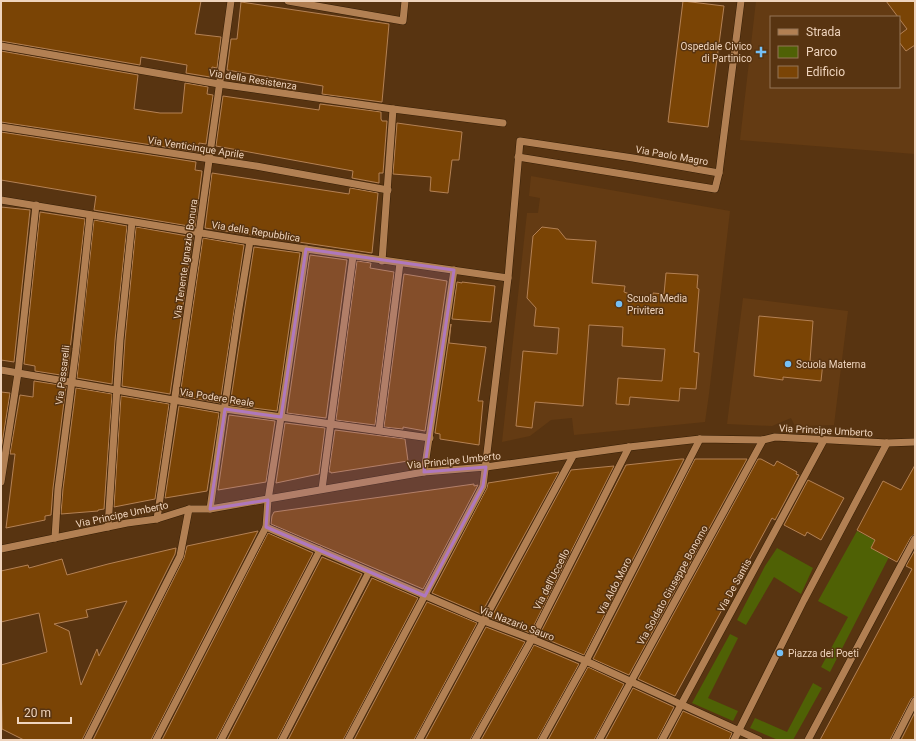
<svg xmlns="http://www.w3.org/2000/svg" width="916" height="741" font-family="Roboto,sans-serif">
  <style>
    .built { fill: #643b13; fill-rule: evenodd }
    .green { fill: #4f6105 }
    .building { fill: #7a4405; stroke: #b48154; fill-rule: evenodd }
    .lines { fill: none; stroke-linecap: round; stroke-linejoin: round }
    .minor-casing { stroke: #361e06; stroke-width: 8 }
    .minor { stroke: #b28053; stroke-width: 7 }
    .marked { fill: #af78be; fill-opacity: 0.2; stroke: #af78be; stroke-width: 3; stroke-linejoin: round }
    .poi-dot { fill: #75c0f6; stroke: #583411; stroke-width: 1.5 }
    .labels { text-anchor: middle; stroke-width: 3; stroke-linejoin: round; paint-order: stroke }
    .poi-label { font-size: 10px; fill: #efd4bd; stroke: #583411; text-anchor: start }
    .street-label { font-size: 10px; fill: #efd4bd; stroke: #583411 }
  </style>
  <rect width="100%" height="100%" fill="#583411"/>
  <g class="built">
    <path d="M756,1H915V154L740,140ZM771,17H899V87H771Z"/>
    <polygon points="531,176 730,211 709,394 705,422 574,435 572,418 551,420 530,436 502,442 527,213 538,213 540,198 529,196"/>
    <polygon points="743,298 848,311 834,425 801,426 796,428 791,418 772,426 727,424"/>
  </g>
  <g class="green">
    <polygon points="857,531 875,540 871,548 889,557 830,672 821,667 848,617 818,601"/>
    <polygon points="777,548 813,568 801,594 774,577 746,625 737,620 765,566"/>
    <polygon points="730,634 738,638 708,698 738,711 733,721 692,703"/>
    <polygon points="813,683 822,688 793,740 778,740 750,728 755,718 787,732"/>
  </g>
  <g class="building">
    <polygon points="1,1 201,1 195,34 221,37 217,68 212,67 210,77 186,73 187,65 141,57 140,65 1,41"/>
    <polygon points="683,1 724,6 708,127 668,122"/>
    <polygon points="886,1 915,1 915,45 906,51 899,42 899,35 907,29"/>
    <polygon points="241,2 389,24 382,102 322,94 323,86 227,70 231,39 237,39"/>
    <polygon points="1,51 138,75 134,109 160,113 182,113 185,83 208,87 207,94 213,95 206,144 199,143 198,152 1,122"/>
    <polygon points="223,96 319,110 320,104 381,112 381,119 382,121 387,121 383,173 379,173 379,183 352,178 353,171 216,146"/>
    <polygon points="397,123 462,132 459,160 452,160 448,193 430,191 431,177 393,174"/>
    <polygon points="1,132 196,162 195,170 202,171 195,227 94,210 96,196 1,180"/>
    <polygon points="212,173 349,194 350,188 378,193 372,253 205,228"/>
    <polygon points="1,207 30,210 14,362 1,360"/>
    <polygon points="40,212 85,219 67,376 35,371 35,366 24,364"/>
    <polygon points="94,220 127,226 115,340 112,384 77,378"/>
    <polygon points="136,227 193,237 170,394 122,386 125,340"/>
    <polygon points="542,227 558,229 566,239 596,241 592,283 625,286 624,292 652,302 653,293 664,294 666,273 698,275 697,288 699,289 694,352 699,353 696,389 680,388 679,401 630,397 629,405 616,404 618,378 662,381 665,349 622,346 623,327 589,325 583,406 535,402 532,428 516,426 523,351 557,354 559,328 534,326 536,308 527,298 533,236"/>
    <polygon points="203,238 244,245 220,403 180,396"/>
    <polygon points="254,247 300,253 277,411 230,405"/>
    <polygon points="310,255 347,260 326,418 287,413"/>
    <polygon points="357,261 371,263 370,268 394,272 375,425 336,420"/>
    <polygon points="404,274 447,281 425,431 403,427 403,429 384,427"/>
    <polygon points="457,282 462,283 462,282 495,286 491,322 452,319"/>
    <polygon points="759,316 813,321 810,361 823,362 821,381 783,377 783,380 754,376"/>
    <polygon points="451,324 449,343 486,347 478,401 483,401 479,445 440,439 440,434 435,433"/>
    <polygon points="34,381 66,386 53,488 51,515 45,516 45,520 6,528 15,454 10,454 20,395 33,397"/>
    <polygon points="76,388 112,394 104,509 98,510 98,511 61,514 63,489"/>
    <polygon points="1,392 10,393 1,450"/>
    <polygon points="121,396 169,404 155,499 114,507"/>
    <polygon points="179,406 219,413 207,491 165,498"/>
    <polygon points="229,415 275,421 266,482 218,490"/>
    <polygon points="285,423 325,428 319,474 276,483"/>
    <polygon points="335,430 405,439 408,461 331,473 331,472 329,472"/>
    <polygon points="681,459 684,459 584,655 539,636 626,465"/>
    <polygon points="695,459 747,459 629,675 593,659"/>
    <polygon points="758,459 761,459 774,466 777,461 797,472 796,474 799,475 775,520 772,518 675,696 638,679"/>
    <polygon points="915,465 915,534 911,537 897,562 871,548 875,540 857,530 883,481 901,490"/>
    <polygon points="614,466 530,633 491,618 571,470"/>
    <polygon points="559,472 481,614 432,593 487,488 488,483"/>
    <polygon points="808,480 844,498 821,540 807,532 805,536 784,525"/>
    <polygon points="474,484 474,486 478,485 423,589 271,524 272,516 274,512"/>
    <polygon points="258,531 151,740 93,740 184,558 187,546"/>
    <polygon points="268,533 313,553 216,740 162,740"/>
    <path d="M176,548L175,554L82,740H24L2,729L1,665L47,652L39,613L1,622V571L28,565L29,568L62,559L67,575L108,564ZM127,601L99,656L97,649L81,685L69,631L54,624L88,617L86,610Z"/>
    <polygon points="915,550 915,696 911,699 890,740 820,740 912,569 906,566"/>
    <polygon points="322,557 362,574 277,740 227,740"/>
    <polygon points="372,578 418,598 343,740 288,740"/>
    <polygon points="427,602 477,623 414,740 354,740"/>
    <polygon points="486,627 525,642 470,740 425,740"/>
    <polygon points="534,645 579,664 537,740 481,740"/>
    <polygon points="588,667 624,684 594,740 548,740"/>
    <polygon points="633,688 674,707 657,740 605,740"/>
    <polygon points="683,711 732,733 729,740 668,740"/>
    <polygon points="915,712 915,740 901,740"/>
  </g>
  <g class="lines">
    <defs>
      <g id="minor">
        <polyline points="288,1 403,21 405,1"/>
        <polyline points="1,46 219,84 393,109 503,123"/>
        <polyline points="1,127 256,166 388,190"/>
        <polyline points="518,157 715,189 719,173 741,1"/>
        <polyline points="1,200 250,241 508,278"/>
        <polyline points="382,261 393,109"/>
        <polyline points="1,370 225,409 430,438"/>
        <polyline points="379,430 400,263"/>
        <polyline points="424,472 454,270"/>
        <polyline points="1,482 18,373 36,205"/>
        <polyline points="322,489 353,256"/>
        <polyline points="210,509 238,314 250,241"/>
        <polyline points="157,519 199,233 231,1"/>
        <polyline points="108,527 120,340 132,222"/>
        <polyline points="266,527 484,621 532,639 586,661 759,740"/>
        <polyline points="55,538 58,489 76,349 90,215"/>
        <polyline points="1,549 127,523 157,519 189,509 210,509 424,472 486,467 629,447 700,439 763,440 775,437 887,443 915,442"/>
        <polyline points="87,740 180,556 189,509"/>
        <polyline points="156,740 266,527 268,500 281,417 306,249"/>
        <polyline points="221,740 320,550"/>
        <polyline points="282,740 369,572"/>
        <polyline points="348,740 483,486 508,278 520,141 633,158 719,173"/>
        <polyline points="419,740 573,456"/>
        <polyline points="475,740 532,639 629,447"/>
        <polyline points="542,740 586,661 700,439"/>
        <polyline points="599,740 763,440"/>
        <polyline points="662,740 824,440"/>
        <polyline points="734,740 804,600 887,443"/>
        <polyline points="808,740 915,539"/>
        <polyline points="895,740 915,701"/>
      </g>
    </defs>
    <use href="#minor" class="minor-casing"/>
    <use href="#minor" class="minor"/>
  </g>
  <path class="marked" d="M306,249L454,270L424,472L486,467L483,486L425,596L266,527L268,500L210,509L225,409L281,417Z"/>
  <g class="poi-dot">
    <path d="M759 46h4v4h4v4h-4v4h-4v-4h-4v-4h4z"/>
    <circle cx="619" cy="304" r="4"/>
    <circle cx="788" cy="364" r="4"/>
    <circle cx="780" cy="653" r="4"/>
  </g>
  <g class="labels">
    <g class="poi-label">
      <text x="752" y="50" text-anchor="end">Ospedale Civico<tspan x="752" dy="12">di Partinico</tspan></text>
      <text x="627" y="302">Scuola Media<tspan x="627" dy="12">Privitera</tspan></text>
      <text x="796" y="368">Scuola Materna</text>
      <text x="788" y="657">Piazza dei Poeti</text>
    </g>
    <g class="street-label">
      <text transform="translate(253 79) rotate(9)" y="4">Via della Resistenza</text>
      <text transform="translate(196 147) rotate(9)" y="4">Via Venticinque Aprile</text>
      <text transform="translate(672 155) rotate(10)" y="4">Via Paolo Magro</text>
      <text transform="translate(256 231) rotate(9)" y="4">Via della Repubblica</text>
      <text transform="translate(185 259) rotate(-82)" y="4">Via Tenente Ignazio Bonura</text>
      <text transform="translate(62 375) rotate(-83)" y="4">Via Passarelli</text>
      <text transform="translate(217 397) rotate(9)" y="4">Via Podere Reale</text>
      <text transform="translate(826 430) rotate(3)" y="4">Via Principe Umberto</text>
      <text transform="translate(454 460) rotate(-6)" y="4">Via Principe Umberto</text>
      <text transform="translate(122 514) rotate(-12)" y="4">Via Principe Umberto</text>
      <text transform="translate(551 579) rotate(-63)" y="4">Via dell'Uccello</text>
      <text transform="translate(672 585) rotate(-61)" y="4">Via Soldato Giuseppe Bonomo</text>
      <text transform="translate(734 585) rotate(-61)" y="4">Via De Santis</text>
      <text transform="translate(614 586) rotate(-63)" y="4">Via Aldo Moro</text>
      <text transform="translate(517 623) rotate(21)" y="4">Via Nazario Sauro</text>
    </g>
  </g>
  <rect width="916" height="741" fill="none" stroke="#efd4bd" stroke-width="4"/>
  <rect x="770" y="16" width="130" height="72" fill="#583411" stroke="#947456"/>
  <rect x="778" y="29" width="20" height="6" fill="#b28053" stroke="#947456"/>
  <text x="806" y="36" font-size="12" fill="#efd4bd">Strada</text>
  <rect x="778" y="46" width="20" height="12" fill="#4f6105" stroke="#947456"/>
  <text x="806" y="56" font-size="12" fill="#efd4bd">Parco</text>
  <rect x="778" y="66" width="20" height="12" fill="#7a4405" stroke="#947456"/>
  <text x="806" y="76" font-size="12" fill="#efd4bd">Edificio</text>
  <path d="M18 717v6h53v-6" fill="none" stroke="#efd4bd" stroke-width="2"/>
  <text x="24" y="717" font-size="12" fill="#efd4bd" stroke="#583411" stroke-width="3" paint-order="stroke">20 m</text>
</svg>
